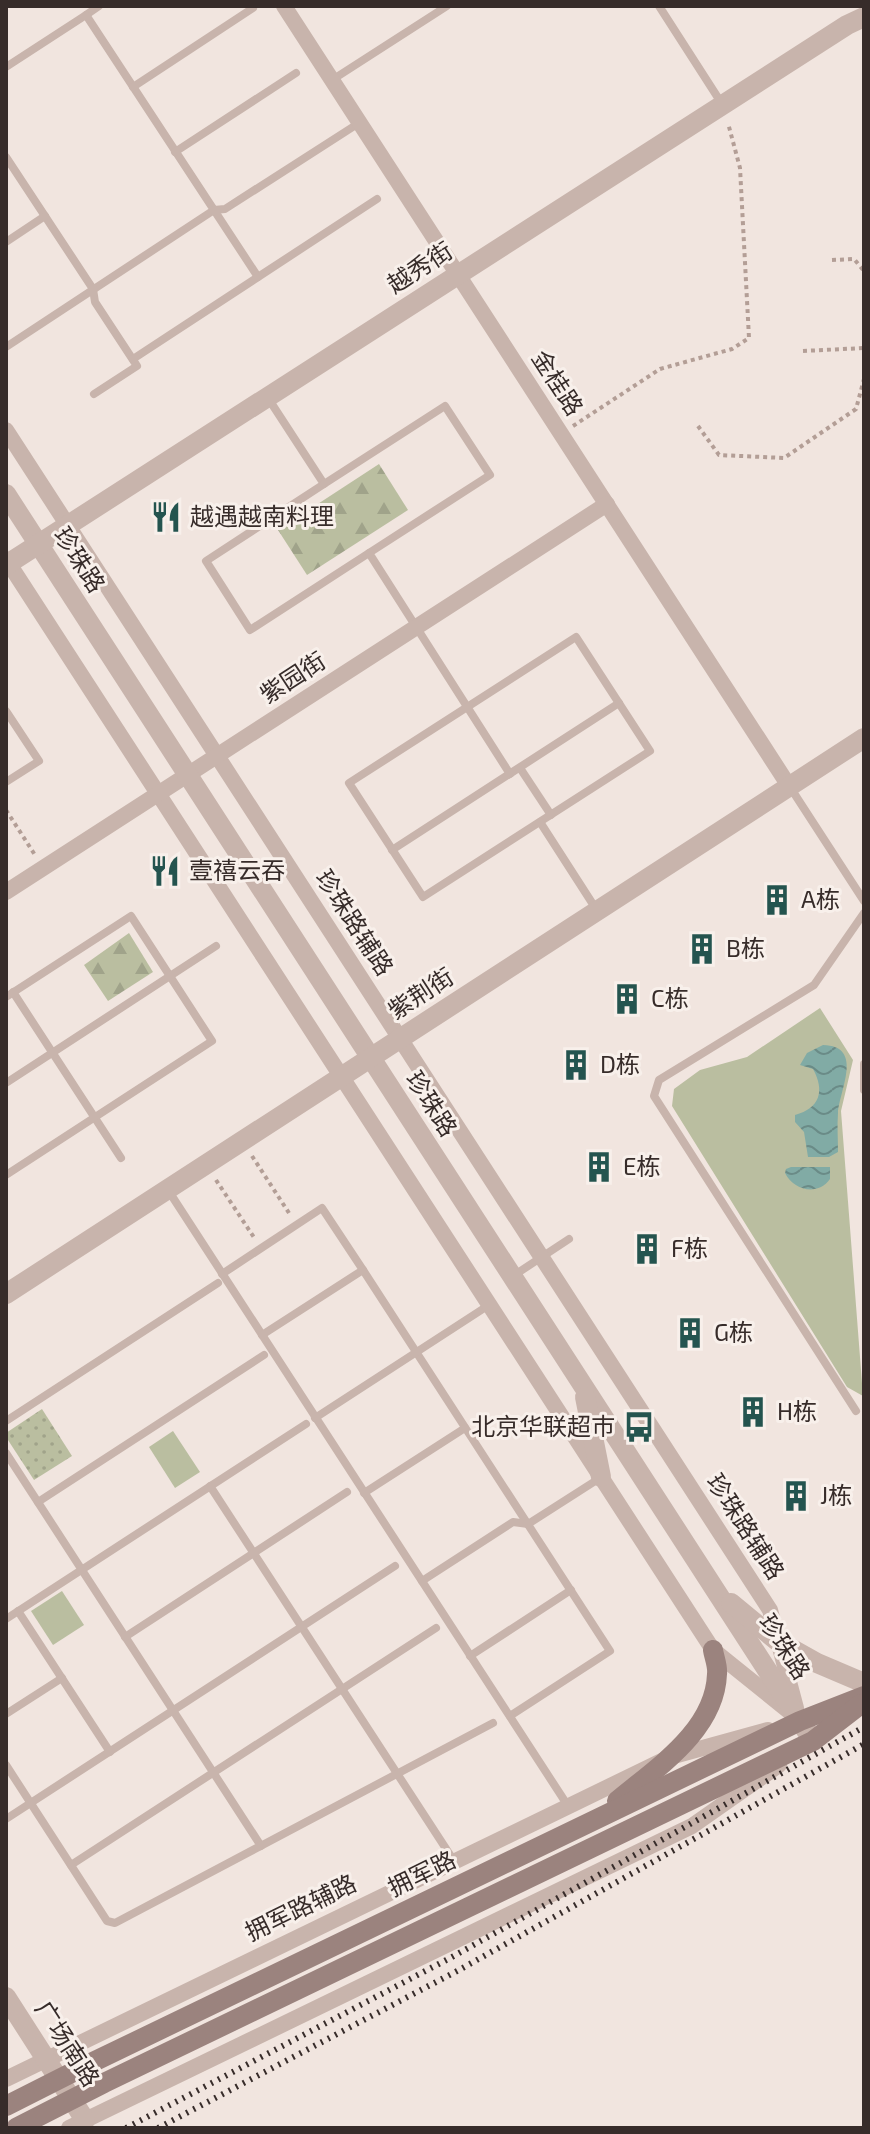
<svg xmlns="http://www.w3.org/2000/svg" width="870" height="2134" font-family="'Exo 2','Noto Sans SC',sans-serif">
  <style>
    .forest { fill: url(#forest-firs) }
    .park { fill: #babea0 }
    .garden { fill: url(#garden-dots) }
    .water { fill: url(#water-waves) }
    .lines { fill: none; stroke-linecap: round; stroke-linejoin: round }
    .path { stroke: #b39e96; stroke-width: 4; stroke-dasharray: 4 4; stroke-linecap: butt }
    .service { stroke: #c8b4ac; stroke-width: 8 }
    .minor { stroke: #c8b4ac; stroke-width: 16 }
    .tertiary { stroke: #c8b4ac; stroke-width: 20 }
    .secondary { stroke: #9b837e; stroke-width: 20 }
    .rail { stroke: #372c2a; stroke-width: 6; stroke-dasharray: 2 6; stroke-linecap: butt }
    .labels { text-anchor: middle; stroke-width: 6; stroke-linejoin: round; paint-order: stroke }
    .street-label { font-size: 24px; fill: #372c2a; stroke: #f8f0eb }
    .poi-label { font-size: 24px; fill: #372c2a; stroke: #f8f0eb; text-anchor: start }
  </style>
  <defs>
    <pattern id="forest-firs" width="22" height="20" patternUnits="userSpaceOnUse" patternTransform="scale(2)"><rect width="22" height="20" fill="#babea0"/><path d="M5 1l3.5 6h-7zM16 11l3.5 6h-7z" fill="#a0a38a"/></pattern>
    <pattern id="garden-dots" width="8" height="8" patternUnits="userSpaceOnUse" patternTransform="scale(2)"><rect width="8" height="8" fill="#babea0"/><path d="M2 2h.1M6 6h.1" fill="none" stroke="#a0a38a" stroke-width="1.8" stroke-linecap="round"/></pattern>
    <pattern id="water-waves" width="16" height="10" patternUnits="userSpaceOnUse" patternTransform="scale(2)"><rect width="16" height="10" fill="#81aba5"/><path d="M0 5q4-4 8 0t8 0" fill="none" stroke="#6a8b87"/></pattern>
  </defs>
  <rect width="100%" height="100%" fill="#f1e5df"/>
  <g class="forest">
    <polygon points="379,464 408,510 307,575 278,530"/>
    <polygon points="129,933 153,972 108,1001 84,965"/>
  </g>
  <g class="park">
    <polygon points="820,1008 853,1060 841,1111 863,1396 847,1387 672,1106 674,1089 700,1070 747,1057"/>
    <polygon points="173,1431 200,1472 175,1488 149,1447"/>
    <polygon points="62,1591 84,1625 53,1645 31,1611"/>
  </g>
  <polygon class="garden" points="42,1409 72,1456 34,1480 6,1437 6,1433"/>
  <g class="water">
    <path d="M823,1045C864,1046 840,1089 838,1113C837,1126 838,1139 838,1152L829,1157H808L804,1132L795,1122V1115C820,1108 825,1091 813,1069L800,1065L807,1053Z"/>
    <path d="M791,1167H830V1179C818,1196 794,1191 785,1173L786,1169Z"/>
  </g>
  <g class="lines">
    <g class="path">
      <polyline points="832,260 854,259 864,271"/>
      <polyline points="803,351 864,348"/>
      <polyline points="573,426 660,369 732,349 749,338 740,168 728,123"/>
      <polyline points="698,426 719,455 784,458 856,409 864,379"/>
      <polyline points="6,810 35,855"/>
      <polyline points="252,1156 289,1213"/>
      <polyline points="216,1180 255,1239"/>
    </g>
    <g class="service">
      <polyline points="659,6 722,104"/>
      <polyline points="86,15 99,6"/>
      <polyline points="6,67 86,15 214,210 6,347"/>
      <polyline points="332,80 447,6"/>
      <polyline points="133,87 253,8"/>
      <polyline points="175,152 296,73"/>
      <polyline points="6,157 93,289 95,302 137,366 94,394"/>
      <polyline points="6,242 45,216"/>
      <polyline points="258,277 214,210 225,209 359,123"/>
      <polyline points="133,359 377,199"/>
      <polyline points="268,398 324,484 206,561 250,630 369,553"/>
      <polyline points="324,484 445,406 490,475 369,553 510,774"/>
      <polygon points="576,637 650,751 423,897 349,783"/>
      <polyline points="6,711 39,761 6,782"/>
      <polyline points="520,768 551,815"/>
      <polyline points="790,787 864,901"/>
      <polyline points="540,822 596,909"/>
      <polyline points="392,850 619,703"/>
      <polyline points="13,992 121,1158"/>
      <polyline points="6,997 131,916 212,1041 6,1175"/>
      <polyline points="864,1064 864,1090"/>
      <polyline points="6,1083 216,946"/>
      <polyline points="168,1190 568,1806"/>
      <polyline points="222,1274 322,1208 363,1270 610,1651 510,1716"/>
      <polyline points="513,1276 569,1239"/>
      <polyline points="262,1335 363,1270"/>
      <polyline points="856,1411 654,1096 659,1080 814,985 864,913"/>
      <polyline points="315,1418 489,1305"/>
      <polyline points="6,1421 218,1283"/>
      <polyline points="6,1453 261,1846"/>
      <polyline points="210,1486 454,1861"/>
      <polyline points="364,1493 465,1428"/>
      <polyline points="38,1502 264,1355"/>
      <polyline points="422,1581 513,1522 528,1524 600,1478"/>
      <polyline points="18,1611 110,1752"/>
      <polyline points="6,1619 306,1424"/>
      <polyline points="125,1637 347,1492"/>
      <polyline points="470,1656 571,1590"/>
      <polyline points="6,1714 62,1678"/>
      <polyline points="6,1765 107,1921 115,1923 493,1723"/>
      <polyline points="6,1819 395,1566"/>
      <polyline points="71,1865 436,1628"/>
    </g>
    <g class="minor">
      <polyline points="284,6 789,786"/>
      <polyline points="6,430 770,1610 796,1708"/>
      <polyline points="6,559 713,1650 790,1712"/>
      <polyline points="6,892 607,504"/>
      <polyline points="6,2079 670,1757 768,1730"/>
      <polyline points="69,2128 692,1826 779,1765"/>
    </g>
    <g class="tertiary">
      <polyline points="6,494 813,1741"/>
      <polyline points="6,565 847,25 864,17"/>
      <polyline points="6,1294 864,738"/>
      <polyline points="585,1397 601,1477"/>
      <polyline points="731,1603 776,1640 817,1663 864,1683"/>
      <polyline points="6,1997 85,2120"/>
    </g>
    <g class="secondary">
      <path d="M617,1801C656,1768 715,1731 717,1674C718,1666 714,1657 713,1650"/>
      <polyline points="6,2106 93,2062 800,1721 864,1696"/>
      <polyline points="16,2128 104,2083 813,1741 861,1704"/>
    </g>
    <g class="rail">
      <polyline points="126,2128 452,1957 864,1727"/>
      <polyline points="158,2128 459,1970 864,1744"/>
    </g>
  </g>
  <defs>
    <symbol id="restaurant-bare" viewBox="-9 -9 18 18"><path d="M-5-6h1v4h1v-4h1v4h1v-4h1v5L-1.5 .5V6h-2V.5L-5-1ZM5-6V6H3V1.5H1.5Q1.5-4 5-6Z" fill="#24544f" stroke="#f8f0eb" stroke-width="2.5" paint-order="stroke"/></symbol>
    <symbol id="building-bare" viewBox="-9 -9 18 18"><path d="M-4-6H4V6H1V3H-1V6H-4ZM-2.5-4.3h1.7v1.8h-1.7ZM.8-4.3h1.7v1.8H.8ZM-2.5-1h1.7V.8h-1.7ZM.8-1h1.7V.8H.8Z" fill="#24544f" stroke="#f8f0eb" stroke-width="2.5" paint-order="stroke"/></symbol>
    <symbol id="bus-bare" viewBox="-9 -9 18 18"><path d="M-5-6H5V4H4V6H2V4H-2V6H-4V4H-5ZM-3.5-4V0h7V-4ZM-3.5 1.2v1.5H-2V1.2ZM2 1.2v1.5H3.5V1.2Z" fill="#24544f" stroke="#f8f0eb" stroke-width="2.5" paint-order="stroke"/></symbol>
  </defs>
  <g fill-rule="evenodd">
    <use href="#restaurant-bare" x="144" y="495" width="44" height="44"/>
    <use href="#restaurant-bare" x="143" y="849" width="44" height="44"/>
    <use href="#building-bare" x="755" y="878" width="44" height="44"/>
    <use href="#building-bare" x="680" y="927" width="44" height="44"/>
    <use href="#building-bare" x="605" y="977" width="44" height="44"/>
    <use href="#building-bare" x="554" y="1043" width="44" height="44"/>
    <use href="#building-bare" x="577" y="1145" width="44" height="44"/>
    <use href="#building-bare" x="625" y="1227" width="44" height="44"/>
    <use href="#building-bare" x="668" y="1311" width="44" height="44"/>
    <use href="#building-bare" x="731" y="1390" width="44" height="44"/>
    <use href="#bus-bare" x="617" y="1405" width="44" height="44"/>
    <use href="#building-bare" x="774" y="1474" width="44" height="44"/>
  </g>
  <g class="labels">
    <g class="street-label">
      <text transform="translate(420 268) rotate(-33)" y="8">越秀街</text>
      <text transform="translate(557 383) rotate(57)" y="8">金桂路</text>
      <text transform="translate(79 560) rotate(57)" y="8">珍珠路</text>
      <text transform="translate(293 678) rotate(-33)" y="8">紫园街</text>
      <text transform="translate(354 923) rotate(57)" y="8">珍珠路辅路</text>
      <text transform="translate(421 994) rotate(-33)" y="8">紫荆街</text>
      <text transform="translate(431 1104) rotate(57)" y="8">珍珠路</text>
      <text transform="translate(745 1527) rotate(57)" y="8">珍珠路辅路</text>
      <text transform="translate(784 1647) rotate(57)" y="8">珍珠路</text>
      <text transform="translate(422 1874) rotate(-26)" y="8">拥军路</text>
      <text transform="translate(301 1908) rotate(-26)" y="8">拥军路辅路</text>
      <text transform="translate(67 2044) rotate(57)" y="8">广场南路</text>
    </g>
    <g class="poi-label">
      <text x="190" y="525">越遇越南料理</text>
      <text x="189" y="879">壹禧云吞</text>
      <text x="801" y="908">A栋</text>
      <text x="726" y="957">B栋</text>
      <text x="651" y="1007">C栋</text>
      <text x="600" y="1073">D栋</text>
      <text x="623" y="1175">E栋</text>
      <text x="671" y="1257">F栋</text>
      <text x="714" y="1341">G栋</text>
      <text x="777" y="1420">H栋</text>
      <text x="615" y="1435" text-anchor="end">北京华联超巿</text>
      <text x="820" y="1504">J栋</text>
    </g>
  </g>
  <rect width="870" height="2134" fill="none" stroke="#372c2a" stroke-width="16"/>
</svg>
